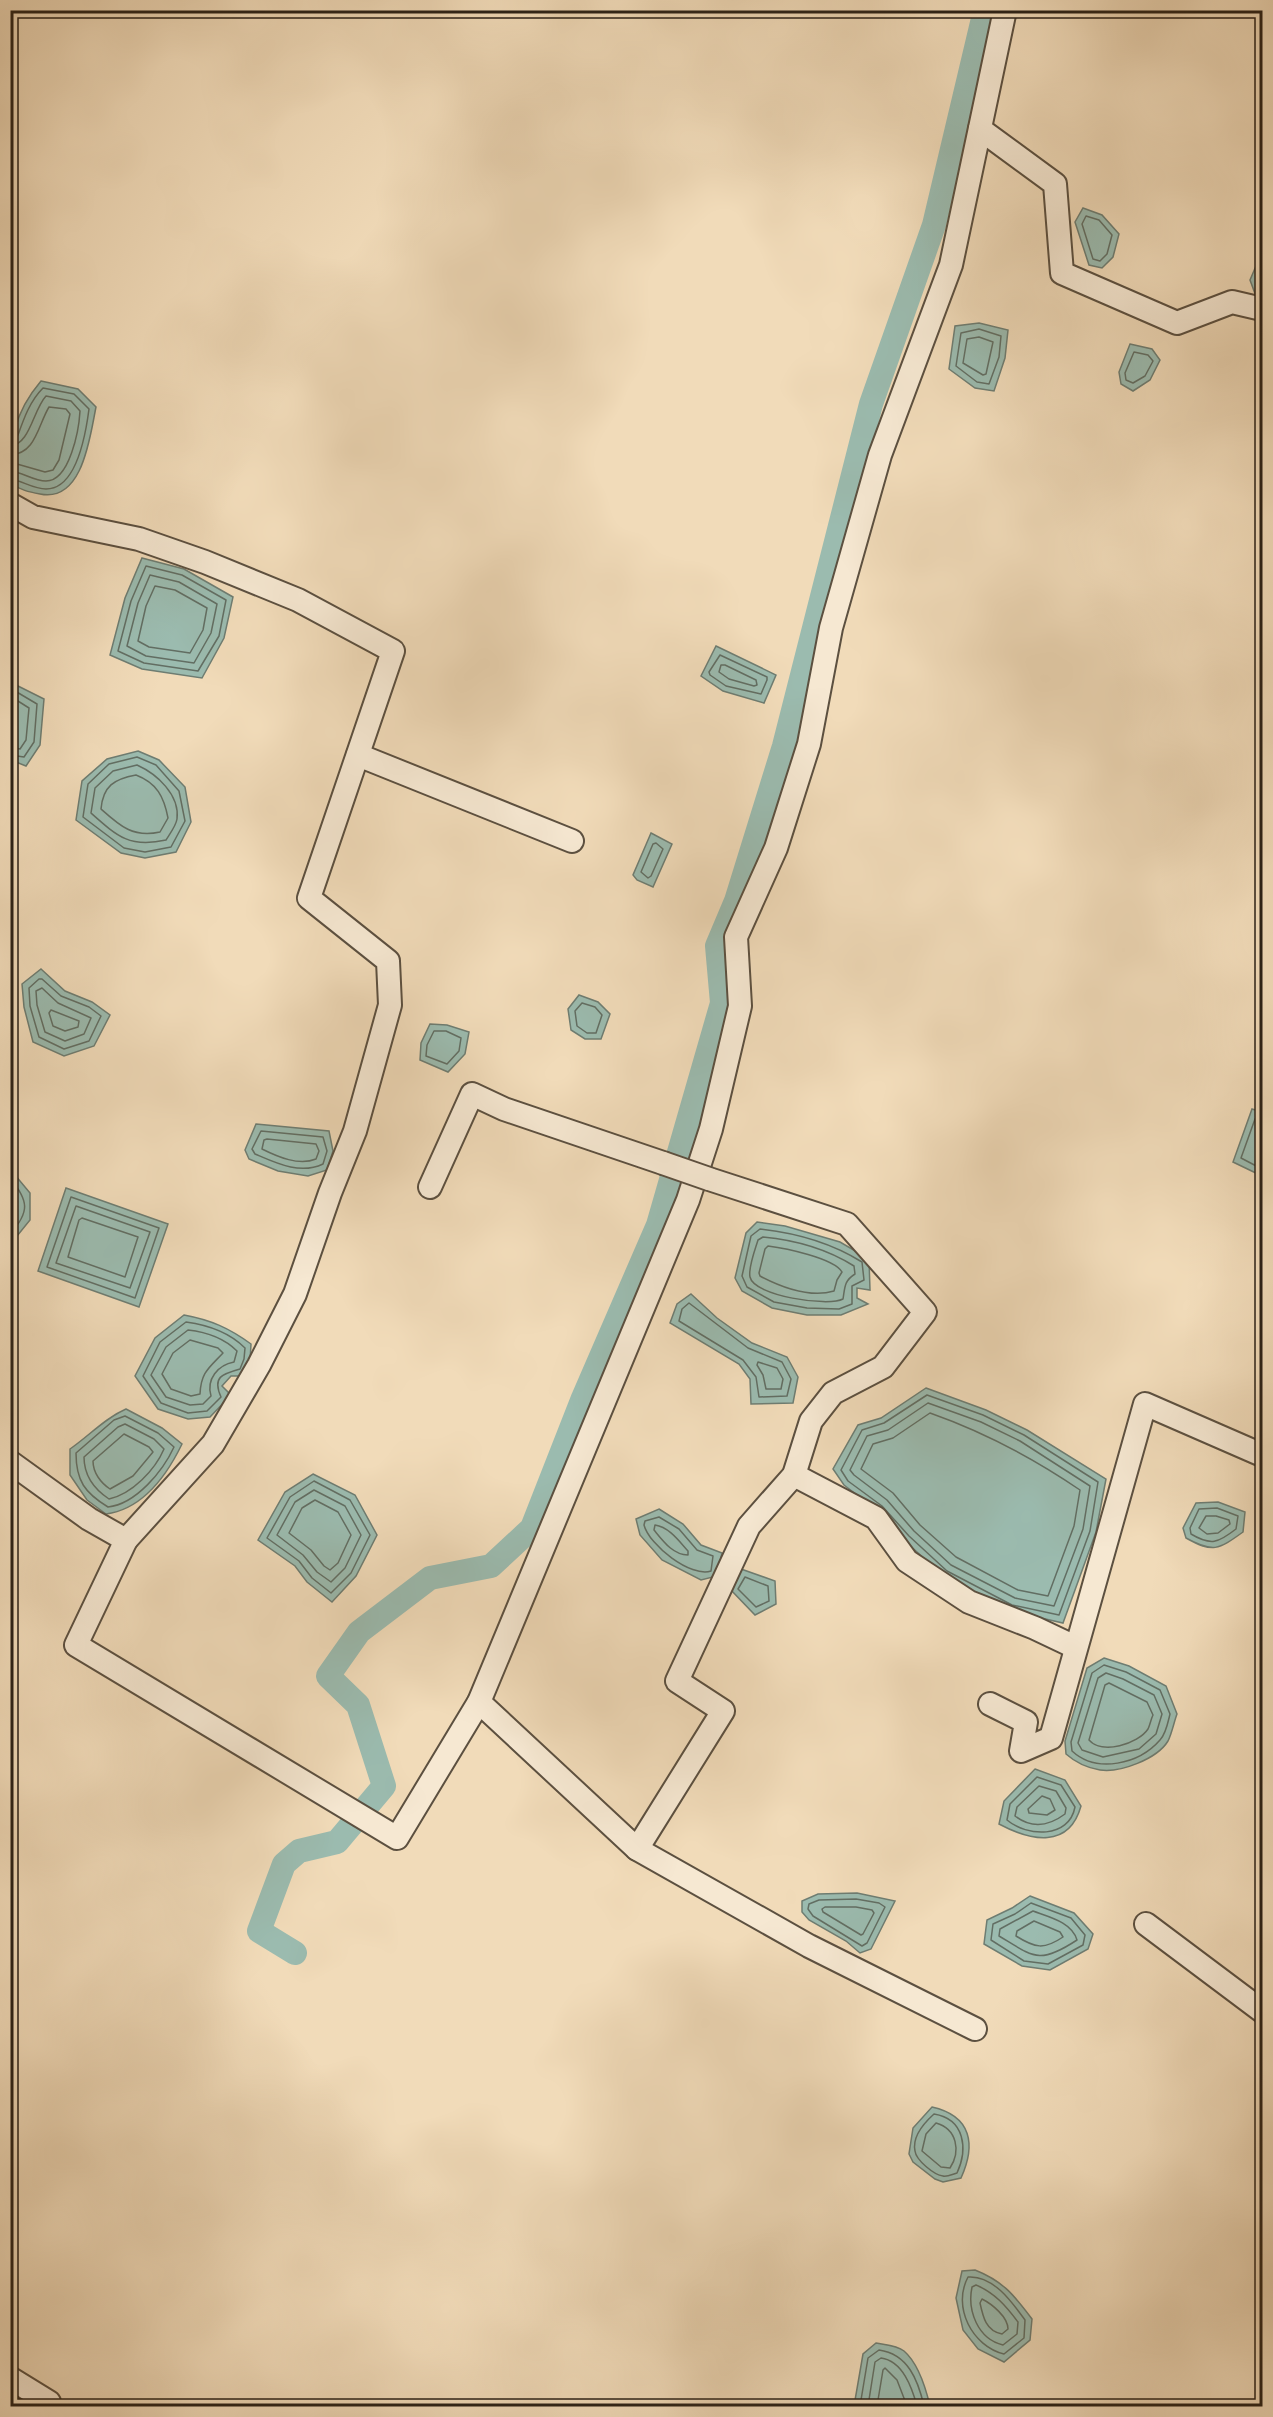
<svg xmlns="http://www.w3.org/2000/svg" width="1273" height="2417" font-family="'IM FELL English',serif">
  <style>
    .water { fill: #9bbbaf; stroke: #6e7d72; stroke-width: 1.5 }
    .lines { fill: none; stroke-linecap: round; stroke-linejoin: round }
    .shore { stroke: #626e63; stroke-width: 1.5 }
    .canal { stroke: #9bbbaf; stroke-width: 24 }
    .minor-casing { stroke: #5c5040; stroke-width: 26 }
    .minor { stroke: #f6e8d2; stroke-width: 22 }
    .minor-bridge-casing { stroke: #5c5040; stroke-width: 26; stroke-linecap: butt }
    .minor-bridge { stroke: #f6e8d2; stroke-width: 22 }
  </style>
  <rect width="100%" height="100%" fill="#f1dbb9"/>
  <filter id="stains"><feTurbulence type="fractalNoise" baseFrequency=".00333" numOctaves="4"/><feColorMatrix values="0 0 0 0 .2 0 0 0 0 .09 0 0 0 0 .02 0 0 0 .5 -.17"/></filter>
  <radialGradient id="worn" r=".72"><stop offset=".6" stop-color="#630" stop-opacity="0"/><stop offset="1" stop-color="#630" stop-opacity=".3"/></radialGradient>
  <g class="water">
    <polygon points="1083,208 1102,215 1119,234 1113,257 1102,268 1089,265 1075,222"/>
    <polygon points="1262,252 1262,300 1257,299 1250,280"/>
    <polygon points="979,323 1008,330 1005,358 994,391 975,388 949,369 955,326"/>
    <polygon points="1130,344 1152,349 1160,360 1150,380 1133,391 1121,384 1119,372"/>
    <path d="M41,381L78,389L96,407C90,436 83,503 40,494C29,492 20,490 11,483C10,441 13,414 41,381Z"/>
    <polygon points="142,558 184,569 233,597 224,638 202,678 142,669 110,655 125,598"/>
    <polygon points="716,646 776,675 764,703 723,691 701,676"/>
    <polygon points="10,682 44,699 40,745 26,766 11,760"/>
    <polygon points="138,751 159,760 185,787 191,822 176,852 145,858 121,853 76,820 82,781 107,759"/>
    <polygon points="651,833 672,844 653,887 637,880 633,875"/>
    <polygon points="41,969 65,991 92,1002 110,1015 94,1046 64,1056 33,1042 24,1007 22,984"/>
    <polygon points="579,995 598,1002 610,1014 601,1039 585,1039 571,1030 568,1009"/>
    <polygon points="430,1024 447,1025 469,1032 465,1054 448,1072 420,1060 421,1043"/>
    <polygon points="1252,1109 1262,1112 1262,1176 1233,1162"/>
    <polygon points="256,1124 329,1131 333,1151 327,1170 308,1176 278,1171 249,1159 245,1150"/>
    <polygon points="10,1169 30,1193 30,1220 13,1241 10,1236"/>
    <polygon points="66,1188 168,1224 139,1307 38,1271"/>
    <polygon points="757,1222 785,1226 840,1242 869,1259 870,1290 857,1288 857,1298 868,1304 841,1315 807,1315 772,1308 742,1291 735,1278 746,1233"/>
    <polygon points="691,1294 717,1318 752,1343 787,1357 798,1377 793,1403 751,1404 750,1379 739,1364 670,1323 677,1304"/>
    <path d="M184,1315C211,1320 229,1328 251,1344L250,1361L243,1376H231L222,1386L231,1395L210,1417L188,1419L158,1409L135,1376L155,1338Z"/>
    <polygon points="926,1388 986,1410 1027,1430 1106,1479 1096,1532 1063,1623 1011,1611 943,1576 904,1540 878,1511 844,1485 833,1469 858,1425 881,1418"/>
    <path d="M126,1409L162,1428L182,1444C167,1475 143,1509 106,1514L87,1500L70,1475V1449C89,1436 105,1418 126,1409Z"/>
    <polygon points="313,1474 355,1495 377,1535 356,1576 332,1602 307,1582 295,1566 258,1540 285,1492"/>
    <path d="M1218,1502L1245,1512L1243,1532C1218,1550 1213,1553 1186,1538L1183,1528L1196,1503Z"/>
    <polygon points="659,1509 683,1524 701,1545 722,1553 717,1576 701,1580 662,1560 640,1535 636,1519"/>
    <polygon points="741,1569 775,1581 776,1604 755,1615 731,1590"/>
    <path d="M1104,1658L1129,1666L1166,1686L1177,1714C1174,1722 1172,1733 1168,1741C1157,1759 1120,1773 1100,1770C1088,1768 1075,1762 1066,1754L1065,1741L1087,1668Z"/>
    <path d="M1035,1769L1065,1780L1081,1806C1069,1849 1031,1841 999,1824L1004,1801Z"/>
    <polygon points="857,1893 895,1901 871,1949 860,1953 846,1941 809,1920 802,1912 802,1901 818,1894"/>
    <polygon points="1030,1896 1074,1913 1093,1934 1088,1949 1050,1970 1022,1966 984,1944 987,1920 1012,1908"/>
    <path d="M932,2107C972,2116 976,2145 961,2178L943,2182L935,2179L913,2162L909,2154L913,2128Z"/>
    <path d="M975,2270C1003,2281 1014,2295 1032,2319L1030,2340L1004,2362L978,2349L963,2330L956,2298L962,2271Z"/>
    <path d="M876,2343C886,2345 896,2345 904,2351C918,2363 926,2389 930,2406H854L863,2354Z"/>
  </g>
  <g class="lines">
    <g class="shore">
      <polygon points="1086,216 1099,220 1112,235 1107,254 1100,261 1093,259 1082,224"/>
      <polygon points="979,329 1001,336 999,357 989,384 977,382 956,366 961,333"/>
      <polygon points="979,337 993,342 986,374 983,375 963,363 967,339"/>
      <polygon points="1134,352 1148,355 1153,361 1145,376 1133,383 1126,380 1125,373"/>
      <path d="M10,439L18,435C24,418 30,401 43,388L74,394L89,409C86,432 77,489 46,489C33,489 21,480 10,479"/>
      <path d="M10,446C30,445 33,410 46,396L71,401L80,411C79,429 70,481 46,481C33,481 23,472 10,471"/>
      <path d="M10,455C36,454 38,425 49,407L66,409L70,414L59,460L53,470L45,472L10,462"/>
      <polygon points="146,566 182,575 226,600 219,636 198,671 144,663 118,651 131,601"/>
      <polygon points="150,575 179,582 217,604 211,633 194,663 146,656 127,646 138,603"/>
      <polygon points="155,586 175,590 207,608 203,630 190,653 149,647 138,641 146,606"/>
      <polygon points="720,655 767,677 767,680 761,694 726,686 710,675 709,672"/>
      <polygon points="721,665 725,665 756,680 757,685 754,686 729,679 719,672"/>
      <polyline points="10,688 37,704 34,742 24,757 10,755"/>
      <polyline points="10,696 29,708 26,740 20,749 10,747"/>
      <polygon points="137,757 156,765 179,791 185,821 171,847 145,852 124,848 83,817 88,784 109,764"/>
      <path d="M137,765C157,774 180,795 177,819C176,826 169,835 166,840C130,848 118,837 91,813L95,788L113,771Z"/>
      <path d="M136,775C157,783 164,797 168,818L160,832C133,838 120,826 101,809C103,786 114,779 136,775Z"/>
      <polygon points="656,843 663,849 651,876 648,878 641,872 653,844"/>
      <polygon points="42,979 61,996 89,1007 101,1016 89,1041 64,1049 39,1037 30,1006 29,988 39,979"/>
      <polygon points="42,988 58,1003 91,1018 84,1034 65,1041 45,1032 37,1005 36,991"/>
      <polygon points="582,1003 595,1007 602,1015 596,1033 587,1033 577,1026 575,1011"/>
      <polygon points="51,1010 79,1021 78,1027 65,1031 53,1026 49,1013"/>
      <polygon points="434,1031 446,1031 461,1038 459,1051 447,1064 426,1056 427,1045"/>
      <polyline points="1262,1117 1255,1119 1241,1158 1262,1169"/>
      <path d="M261,1131L323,1137L327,1151L323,1164C300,1175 276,1163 255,1154L252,1149Z"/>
      <path d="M267,1139L316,1144L319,1151L316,1159C299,1166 278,1157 262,1149L264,1140Z"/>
      <path d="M10,1178C29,1201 30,1212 10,1234"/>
      <polygon points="71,1197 159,1228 135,1298 47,1267"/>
      <polygon points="76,1206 150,1232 130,1288 56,1263"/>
      <polygon points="82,1218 138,1237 125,1277 68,1257 79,1220"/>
      <path d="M760,1229C797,1233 830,1242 862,1262L864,1280L852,1286V1304L839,1309L807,1308L774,1302L747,1287L742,1276L751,1236Z"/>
      <path d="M763,1237C795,1240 827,1249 854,1266L855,1274C844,1281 845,1287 843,1299C828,1307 754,1296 750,1277C748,1268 755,1250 758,1240Z"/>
      <path d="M768,1246C784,1248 834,1258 842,1272L837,1280L834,1291C810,1298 781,1287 760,1276L759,1273L765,1249Z"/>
      <polygon points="689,1303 748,1348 782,1362 791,1379 787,1396 759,1397 756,1377 743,1360 679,1321 682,1309"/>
      <path d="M186,1322C208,1325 229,1332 245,1348L244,1359L240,1369C222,1374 212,1377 221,1397L207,1411L188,1413L161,1403L143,1376L160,1342Z"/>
      <path d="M188,1330C206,1332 224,1338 237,1351L234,1362C218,1365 206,1379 211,1396L203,1404L190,1405L166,1397L151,1375L166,1347Z"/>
      <path d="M190,1340L218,1348L223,1353C209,1368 201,1372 200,1394L191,1396L171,1389L162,1374L173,1353Z"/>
      <polygon points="758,1362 777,1368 783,1379 781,1389 766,1389 763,1375 757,1365"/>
      <polygon points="927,1395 983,1415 1024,1435 1098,1482 1090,1531 1059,1615 1012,1605 947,1571 909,1536 882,1506 848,1481 841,1470 862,1430 884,1423"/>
      <polygon points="928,1403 981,1422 1020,1441 1090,1486 1083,1529 1054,1606 1015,1598 951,1565 914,1531 887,1500 854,1475 850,1470 867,1436 888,1430"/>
      <path d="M930,1413C984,1432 1033,1458 1080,1490L1074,1526L1048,1596L1018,1590L956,1557L920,1525L893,1493L861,1469L873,1444L893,1438Z"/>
      <path d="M125,1416L158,1433L174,1447C163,1471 136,1504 108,1507C85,1493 76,1481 76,1453L114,1420Z"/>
      <path d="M125,1424L154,1439L164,1449C155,1470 132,1494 109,1499C94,1489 84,1476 84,1457L118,1427Z"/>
      <path d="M124,1434L149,1447L153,1452L133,1476L110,1489C101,1483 93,1473 93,1461Z"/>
      <polygon points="314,1481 350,1500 370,1535 351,1573 331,1593 312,1578 299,1561 267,1538 290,1497"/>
      <polygon points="314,1490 345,1506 361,1535 345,1568 331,1582 317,1572 303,1555 277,1535 295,1502"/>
      <polygon points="315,1500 338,1512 351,1535 338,1563 330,1570 324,1566 311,1550 289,1533 302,1508"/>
      <path d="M1217,1508L1238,1516L1236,1529C1218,1543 1211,1546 1191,1534L1190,1528L1199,1509Z"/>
      <polygon points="1206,1516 1216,1516 1229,1520 1230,1524 1218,1533 1207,1534 1199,1528"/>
      <path d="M659,1517L679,1529L697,1550L713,1556L711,1571C691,1578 649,1545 644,1525L645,1521Z"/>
      <path d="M655,1525C669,1527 679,1541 688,1551V1555C673,1555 663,1541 654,1530Z"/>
      <polygon points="745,1577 768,1586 769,1601 756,1607 738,1589"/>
      <path d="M1104,1665L1126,1672L1160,1690L1170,1714C1168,1722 1166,1734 1160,1740C1139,1764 1097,1774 1072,1751L1071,1742L1092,1673Z"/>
      <polygon points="1106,1673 1123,1679 1154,1695 1162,1714 1156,1734 1139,1749 1103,1757 1082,1750 1078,1743 1098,1678"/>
      <path d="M1109,1683L1147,1702L1153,1715C1151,1719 1150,1725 1148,1729C1138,1744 1102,1755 1089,1740L1105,1685Z"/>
      <path d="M1037,1777L1061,1785L1075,1807C1069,1839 1027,1837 1007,1820L1010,1804Z"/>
      <path d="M1039,1786L1056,1791L1066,1808L1065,1814C1049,1826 1032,1829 1015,1816L1017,1807Z"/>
      <polygon points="1042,1796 1050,1799 1055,1810 1047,1815 1029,1813 1028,1809"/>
      <polygon points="856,1899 879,1903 885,1907 867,1943 862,1946 813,1916 808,1909 809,1904 819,1900"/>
      <polygon points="1031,1903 1071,1918 1085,1935 1083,1945 1048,1964 1024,1961 991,1940 993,1924 1015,1914"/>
      <polygon points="825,1907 856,1907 872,1910 874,1913 863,1934 861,1935 823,1912 822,1909"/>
      <path d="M1033,1911C1049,1917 1072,1922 1077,1940C1039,1965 1034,1957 999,1936L1000,1929Z"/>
      <path d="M1034,1921L1060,1932L1063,1937C1044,1950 1035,1948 1016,1936L1017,1931Z"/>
      <path d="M934,2114C965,2119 968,2149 957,2173C953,2174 947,2177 943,2176C934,2175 916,2160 915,2151C912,2137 924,2123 934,2114Z"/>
      <path d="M936,2123C957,2129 961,2151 950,2168L941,2167L922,2151L926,2134Z"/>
      <path d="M968,2277C993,2275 1012,2302 1025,2320L1024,2338L1004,2354C972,2346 952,2307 968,2277Z"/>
      <path d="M976,2285C995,2293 1006,2306 1018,2322L1017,2334L1003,2345C978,2339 967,2311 972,2287Z"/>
      <path d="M982,2299C992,2304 1008,2317 1008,2329L1002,2334C986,2331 983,2317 980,2303Z"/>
      <path d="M860,2406L868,2358L879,2350C908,2354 918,2380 924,2406"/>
      <path d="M868,2406L875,2362L881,2358C903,2361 912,2388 917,2406"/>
      <polyline points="877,2406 883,2370 885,2368 897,2380 907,2406"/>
    </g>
    <polyline class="canal" points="295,1953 259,1931 284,1864 299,1851 337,1842 384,1786 358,1705 328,1676 359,1632 430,1578 491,1566 532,1528 583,1398 658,1225 722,1003 717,946 736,901 784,746 871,404 934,225 985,10"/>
    <defs>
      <g id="minor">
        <polyline points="980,129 1055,184 1062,273 1177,323 1232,302 1262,309"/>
        <polyline points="10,504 33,517 139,539 205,562 298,600 393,651 309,898 388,961 390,1005 355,1131 330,1193 295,1294 259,1365 213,1444 126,1540"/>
        <polyline points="358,755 572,841"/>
        <polyline points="430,1187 472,1094 504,1109 663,1163"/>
        <polyline points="10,1462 89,1519 126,1540 76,1645 397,1838 479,1702 688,1200 711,1129 740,1006 736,937 776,848 809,744 831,628 880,455 951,265 1005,10"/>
        <polyline points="794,1475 876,1518 907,1561 969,1602 1035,1628 1075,1647"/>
        <polyline points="479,1702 637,1849 723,1711 677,1681 749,1526 794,1475 811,1421 833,1393 883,1367 925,1312 847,1224 709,1179"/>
        <polyline points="990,1704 1026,1722 1021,1751 1051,1738 1145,1404 1262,1455"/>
        <polyline points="637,1849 809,1946 975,2029"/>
        <polyline points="1146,1924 1262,2011"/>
        <polyline points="10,2378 49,2402 46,2406"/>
      </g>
    </defs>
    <use href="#minor" class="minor-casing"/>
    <use href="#minor" class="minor"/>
    <defs>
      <polyline id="minor-bridge" points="663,1163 709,1179"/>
    </defs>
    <use href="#minor-bridge" class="minor-bridge-casing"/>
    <use href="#minor-bridge" class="minor-bridge"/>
  </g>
  <rect width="1273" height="2417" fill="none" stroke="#f1dbb9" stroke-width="36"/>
  <rect x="12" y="12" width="1249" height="2393" fill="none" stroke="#2a2117" stroke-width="3"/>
  <rect x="18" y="18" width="1237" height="2381" fill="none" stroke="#2a2117" stroke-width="1.5"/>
  <rect width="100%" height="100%" filter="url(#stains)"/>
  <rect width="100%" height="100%" fill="url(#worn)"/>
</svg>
